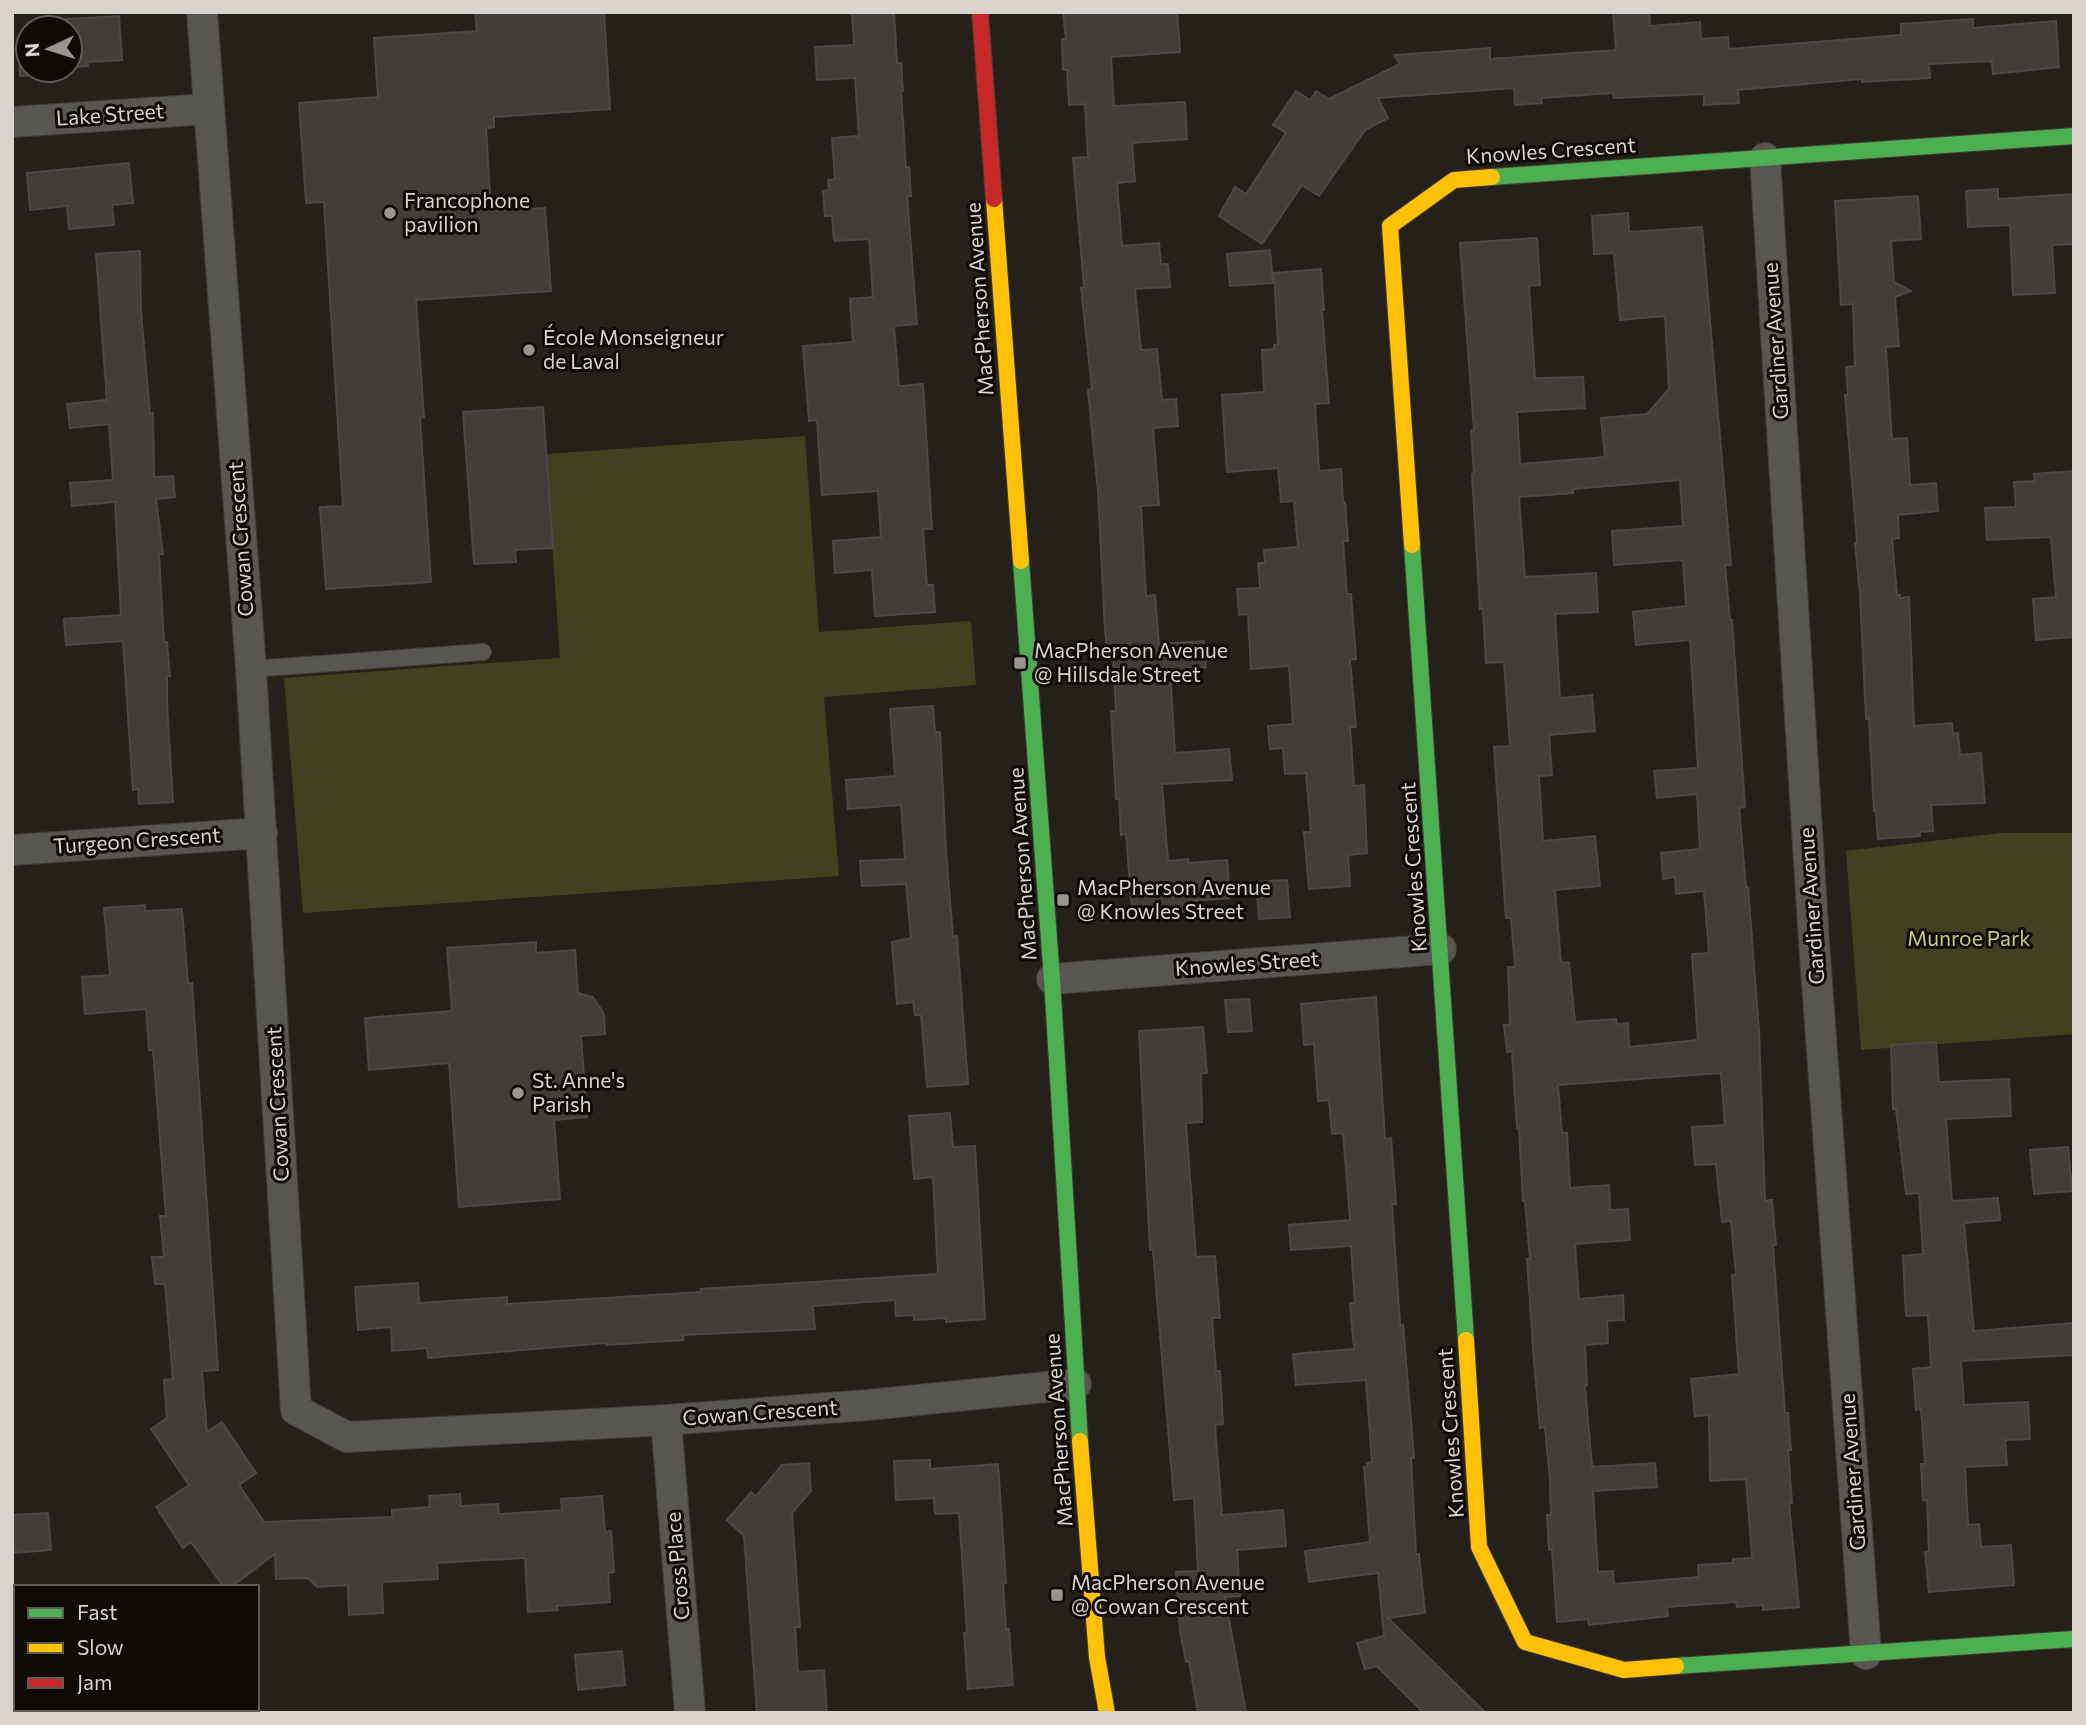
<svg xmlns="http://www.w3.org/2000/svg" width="2086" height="1725" font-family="Commissioner,sans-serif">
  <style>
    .green { fill: #40411f }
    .building { fill: #413d3b; stroke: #4c4848; stroke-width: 2; fill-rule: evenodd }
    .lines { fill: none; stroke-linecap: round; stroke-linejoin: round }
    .lane-casing { stroke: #423d37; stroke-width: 18 }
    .street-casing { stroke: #423d37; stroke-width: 32 }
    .fast-casing { stroke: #423d37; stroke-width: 18 }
    .slow-casing { stroke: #423d37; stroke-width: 18 }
    .jam-casing { stroke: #423d37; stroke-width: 18 }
    .lane { stroke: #585653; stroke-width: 16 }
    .street { stroke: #585653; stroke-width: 30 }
    .fast { stroke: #4caf50; stroke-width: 16 }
    .slow { stroke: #ffc107; stroke-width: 16 }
    .jam { stroke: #c62828; stroke-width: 16 }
    .poi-dot { fill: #9b948e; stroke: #0f0a07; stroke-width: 2.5 }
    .labels { text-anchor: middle; stroke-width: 6; stroke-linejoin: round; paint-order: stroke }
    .street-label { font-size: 21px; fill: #dad3cd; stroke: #0f0a07 }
    .poi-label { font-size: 21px; fill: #dad3cd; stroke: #0f0a07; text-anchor: start }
    .park-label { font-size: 21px; fill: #c7cb82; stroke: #0f0a07 }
  </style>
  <rect width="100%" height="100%" fill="#26201a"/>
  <g class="green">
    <polygon points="805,436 819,632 971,621 976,685 824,697 839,876 303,913 284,678 560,658 546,454"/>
    <polygon points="2001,833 2074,833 2074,1034 1861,1050 1846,851"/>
  </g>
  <g class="building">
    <polygon points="475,12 604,12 610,109 494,117 494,127 486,128 491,211 545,208 551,291 416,300 424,417 420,418 431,582 326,589 320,507 343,506 324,202 306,203 299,103 378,97 374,38 477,31"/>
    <polygon points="852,12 894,12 897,63 901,63 903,91 901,91 906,167 909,167 911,196 907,196 917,324 894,326 899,386 923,384 932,529 923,529 927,585 933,585 935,612 875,616 872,570 835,573 833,541 881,537 878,491 822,495 817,420 809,421 803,346 853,342 850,299 873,297 869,239 834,241 832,216 825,216 823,191 829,190 828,180 835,179 832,138 859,136 855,78 817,80 815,47 854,45"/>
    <polygon points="1063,12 1177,12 1180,52 1111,57 1114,106 1185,102 1187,139 1132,143 1135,181 1117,183 1122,246 1159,243 1161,264 1168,264 1170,287 1135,289 1141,350 1157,349 1162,400 1176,399 1178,426 1153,428 1159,505 1141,506 1146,596 1155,595 1159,644 1204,641 1206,667 1170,670 1175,753 1229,749 1232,780 1162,784 1168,861 1188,859 1188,863 1227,860 1230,898 1191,901 1191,911 1163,913 1163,908 1132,910 1126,834 1121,835 1119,799 1116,799 1111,711 1116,711 1113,658 1108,658 1105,630 1098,492 1088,390 1092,389 1081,288 1084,287 1073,158 1088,157 1085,104 1069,105 1067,70 1063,70 1062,39 1066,39"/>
    <polygon points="1613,12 1649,12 1650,26 1700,22 1701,39 1728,37 1729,49 1901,35 1901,24 1973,19 1973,28 2056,21 2059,67 1993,74 1992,61 1929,64 1930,78 1862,82 1862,79 1738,90 1739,103 1704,105 1704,94 1614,98 1613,93 1541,98 1542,103 1515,105 1514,88 1378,98 1388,118 1365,130 1319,196 1302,185 1262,244 1219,216 1235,187 1246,194 1286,133 1273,125 1296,91 1310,100 1316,91 1329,99 1400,64 1394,55 1490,48 1490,59 1616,50"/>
    <polygon points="119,16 122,60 87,62 88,66 70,67 70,28 56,28 55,20"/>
    <polygon points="28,39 28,70 54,70 54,74 20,76 18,40"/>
    <polygon points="129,163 133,203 112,205 114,225 69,229 67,206 30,210 27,173"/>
    <polygon points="1998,189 1998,199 2074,194 2074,244 2052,245 2055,293 2013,295 2010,225 1968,227 1966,191"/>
    <polygon points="1918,196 1921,239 1891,241 1894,282 1911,291 1895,297 1899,346 1886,347 1889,396 1892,439 1907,438 1910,485 1936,483 1938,511 1898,515 1899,538 1892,539 1897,595 1900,595 1900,598 1909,597 1914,726 1952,723 1953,734 1958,733 1960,755 1981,753 1985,803 1931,805 1933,831 1920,832 1920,836 1878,839 1876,811 1874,811 1869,719 1866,719 1860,594 1855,543 1857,543 1845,395 1848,395 1846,367 1855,366 1853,304 1841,305 1835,201"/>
    <path d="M1628,213L1629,232L1702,227L1731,565H1725L1730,620H1732L1745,807L1739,808L1746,887H1748L1759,1031L1765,1201L1772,1200L1776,1245H1773L1785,1413H1788L1791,1450H1788L1792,1503H1789L1799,1607L1763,1610V1605L1737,1607L1736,1602L1667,1607L1668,1616L1589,1625L1588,1619L1557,1622L1552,1549L1549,1550L1547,1515H1551L1550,1482L1545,1427L1540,1428L1534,1362L1527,1259H1530L1525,1201H1523L1519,1128H1517L1512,1051L1507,1052L1504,1025H1510L1508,967H1515L1511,918H1506L1494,747L1510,746L1504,662L1486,663L1483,609H1480L1472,474H1474L1471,431L1474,430L1460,243L1537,238L1540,285L1529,286L1535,378L1583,377L1585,408L1517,412L1520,464L1605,457L1601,418L1647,414L1669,389L1665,316L1620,320L1614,253L1594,254L1592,216ZM1680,480L1683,526L1612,531L1614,565L1683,560L1686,606L1633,612L1636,645L1690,640L1698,768L1654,771L1657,798L1697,794L1700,849L1661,853L1663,879L1675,877L1676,894L1704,891L1709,953L1692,954L1698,1040L1629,1047L1628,1023L1617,1024L1616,1019L1575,1022L1569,962L1561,963L1555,890L1600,886L1595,836L1543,841L1539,776L1552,775L1549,735L1595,731L1592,695L1560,698L1555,614L1598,612L1596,573L1525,577L1519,497L1573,493V489ZM1721,1073L1725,1125L1692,1127L1695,1165L1716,1164L1722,1222L1731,1221L1736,1274L1732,1275L1739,1374L1691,1379L1695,1416L1709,1415L1710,1481L1746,1479L1752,1558L1733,1559V1563L1698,1565L1699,1577L1614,1584L1613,1571L1598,1572L1593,1491L1657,1487L1655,1463L1592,1467L1585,1385H1587L1585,1345L1608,1343L1607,1321L1624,1320L1623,1295L1579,1299L1575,1244L1630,1240L1628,1209L1610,1210L1609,1185L1570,1188L1567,1133H1562L1558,1085Z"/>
    <polygon points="1270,250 1273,283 1230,286 1227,254"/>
    <polygon points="140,251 141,312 150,414 153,413 154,477 173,476 175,497 156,499 163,554 159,554 164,642 167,642 170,676 167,676 167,703 173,802 139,804 138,789 133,790 123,641 66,645 64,619 121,615 115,502 72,506 70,483 113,480 109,424 70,428 67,404 107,400 96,254"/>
    <polygon points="1321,269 1324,310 1322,310 1329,403 1315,404 1319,471 1341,469 1343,502 1345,502 1348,541 1343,541 1347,594 1351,594 1356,659 1350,660 1356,727 1350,727 1354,786 1364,785 1367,853 1348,855 1350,886 1309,889 1304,832 1311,832 1306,773 1285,774 1283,748 1270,749 1268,726 1293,724 1289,666 1251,669 1248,614 1239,615 1237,589 1260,588 1258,563 1265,563 1264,550 1298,547 1294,501 1281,502 1278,468 1227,472 1222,395 1264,392 1262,350 1274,349 1274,345 1278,345 1274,273"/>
    <polygon points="543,407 553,548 515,550 516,562 474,564 463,412"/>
    <polygon points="2074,471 2074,637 2036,640 2033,599 2056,597 2051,537 1987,540 1985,508 2016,507 2014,482 2035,481 2034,474"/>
    <polygon points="933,706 935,732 940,732 946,851 953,937 957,936 968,1084 927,1087 921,1015 915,1015 913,1002 897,1004 892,942 911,938 906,884 862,886 860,861 905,859 901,805 848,809 846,780 895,776 890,709"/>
    <polygon points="1287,880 1290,917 1259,919 1256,882"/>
    <polygon points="145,905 145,911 182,909 188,983 192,983 218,1370 202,1371 207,1432 222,1422 256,1473 239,1485 264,1522 392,1517 392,1510 430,1507 429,1496 460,1494 461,1506 498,1504 499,1514 562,1510 561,1499 602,1496 605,1532 611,1531 614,1572 608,1573 610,1602 557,1606 558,1610 528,1612 525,1558 437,1563 438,1579 382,1582 383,1613 349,1615 348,1585 317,1587 308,1578 276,1579 275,1554 231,1587 224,1587 191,1542 183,1548 156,1507 189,1485 151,1429 167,1418 164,1380 173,1379 165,1284 155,1284 152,1257 164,1257 160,1216 166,1216 153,1050 149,1050 146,1009 85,1014 82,977 110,975 104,908"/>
    <polygon points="536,942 536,953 575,950 578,993 593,997 604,1014 605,1034 581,1036 587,1117 554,1120 560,1199 459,1207 449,1063 369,1070 365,1018 452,1011 447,948"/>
    <polygon points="1376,997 1385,1139 1391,1138 1396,1204 1392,1204 1400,1325 1403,1325 1414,1458 1411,1458 1416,1554 1419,1554 1425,1613 1388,1618 1486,1713 1424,1713 1377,1666 1365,1669 1357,1643 1384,1636 1378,1573 1309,1582 1305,1551 1370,1542 1364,1467 1367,1467 1367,1463 1372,1462 1366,1380 1296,1385 1293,1354 1354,1349 1350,1303 1355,1303 1351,1246 1291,1250 1289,1225 1350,1220 1343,1133 1332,1134 1329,1100 1318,1101 1314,1044 1304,1045 1301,1004"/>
    <polygon points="1249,999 1252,1031 1228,1032 1225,1000"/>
    <polygon points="1203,1027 1207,1073 1201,1073 1202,1122 1186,1123 1196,1257 1215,1256 1220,1318 1212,1318 1216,1371 1220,1371 1223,1424 1215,1425 1222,1515 1283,1510 1286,1546 1237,1550 1240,1596 1225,1597 1246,1713 1198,1713 1189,1661 1186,1662 1180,1630 1176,1572 1198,1571 1194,1498 1174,1500 1153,1250 1150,1250 1139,1031"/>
    <polygon points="1936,1042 1939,1082 2009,1079 2011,1116 1946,1119 1952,1201 1998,1198 2000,1220 1964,1223 1974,1331 2074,1323 2074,1355 1961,1361 1964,1405 2028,1402 2030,1439 2005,1440 2007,1465 1965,1467 1968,1525 1979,1524 1981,1547 2011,1545 2014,1585 1929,1592 1925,1552 1929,1551 1927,1500 1923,1500 1921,1464 1925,1464 1921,1409 1916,1410 1913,1369 1931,1367 1928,1315 1906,1316 1903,1256 1923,1254 1919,1193 1906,1194 1896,1109 1893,1109 1891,1045"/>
    <polygon points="950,1113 953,1147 975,1146 985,1319 946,1322 946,1318 914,1320 914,1315 896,1316 895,1300 813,1306 815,1329 683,1335 683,1340 606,1345 606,1343 428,1358 427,1348 392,1351 391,1327 358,1330 355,1287 418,1283 419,1303 507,1297 507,1304 701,1292 701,1289 938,1274 933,1177 914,1179 909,1116"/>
    <polygon points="2068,1147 2072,1191 2034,1194 2030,1150"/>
    <polygon points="930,1460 930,1469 998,1464 1006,1583 1003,1583 1006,1629 1009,1629 1013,1685 968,1689 964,1633 967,1632 959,1513 935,1514 934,1498 896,1500 894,1461"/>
    <polygon points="809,1463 811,1491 792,1513 800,1627 795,1627 798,1672 824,1670 827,1713 757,1713 744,1536 727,1520 751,1492 756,1496 782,1465"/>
    <polygon points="48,1513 51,1550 12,1553 12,1515"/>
    <polygon points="622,1651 625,1685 578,1690 575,1655"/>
  </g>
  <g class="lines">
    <defs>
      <polyline id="lane" points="251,669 483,652"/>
      <g id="street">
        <polyline points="202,12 251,669 296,1410 347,1437 666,1420 868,1405 1076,1384"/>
        <polyline points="12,122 208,109"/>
        <polyline points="1765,158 1814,942 1866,1654"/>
        <polyline points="12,850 262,833"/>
        <polyline points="1052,979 1441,949"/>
        <polyline points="666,1420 690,1713"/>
      </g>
      <g id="fast">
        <polyline points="1492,177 2074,136"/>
        <polyline points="1412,545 1466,1340"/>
        <polyline points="1021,561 1052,979 1080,1441"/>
        <polyline points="1676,1666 2074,1639"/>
      </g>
      <g id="slow">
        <polyline points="994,199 1021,561"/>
        <polyline points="1412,545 1390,226 1454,180 1492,177"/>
        <polyline points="1466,1340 1479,1547 1525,1642 1624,1670 1676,1666"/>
        <polyline points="1080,1441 1097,1657 1107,1713"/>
      </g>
      <polyline id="jam" points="980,12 994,199"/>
    </defs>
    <use href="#lane" class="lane-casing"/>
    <use href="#street" class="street-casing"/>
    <use href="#fast" class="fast-casing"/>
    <use href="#slow" class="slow-casing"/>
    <use href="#jam" class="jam-casing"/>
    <use href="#lane" class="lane"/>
    <use href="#street" class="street"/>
    <use href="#fast" class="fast"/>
    <use href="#slow" class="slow"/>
    <use href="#jam" class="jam"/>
  </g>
  <g class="poi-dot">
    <circle cx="390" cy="213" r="7"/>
    <circle cx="529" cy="350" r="7"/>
    <rect x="1013" y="656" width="14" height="14" rx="3.5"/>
    <rect x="1056" y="893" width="14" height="14" rx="3.5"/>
    <circle cx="518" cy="1093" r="7"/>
    <rect x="1050" y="1588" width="14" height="14" rx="3.5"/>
  </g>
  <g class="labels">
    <g class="street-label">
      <text transform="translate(110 115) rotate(-4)" y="7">Lake Street</text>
      <text transform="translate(1551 151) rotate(-4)" y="7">Knowles Crescent</text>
      <text transform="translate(980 299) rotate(-94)" y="7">MacPherson Avenue</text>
      <text transform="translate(1776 341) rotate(-94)" y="7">Gardiner Avenue</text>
      <text transform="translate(241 539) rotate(-94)" y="7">Cowan Crescent</text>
      <text transform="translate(137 841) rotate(-4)" y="7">Turgeon Crescent</text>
      <text transform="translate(1023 864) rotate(-94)" y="7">MacPherson Avenue</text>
      <text transform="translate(1414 867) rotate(-94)" y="7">Knowles Crescent</text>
      <text transform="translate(1812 906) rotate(-94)" y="7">Gardiner Avenue</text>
      <text transform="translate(1247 964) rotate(-4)" y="7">Knowles Street</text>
      <text transform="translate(278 1104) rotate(-93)" y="7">Cowan Crescent</text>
      <text transform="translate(760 1413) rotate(-4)" y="7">Cowan Crescent</text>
      <text transform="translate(1059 1430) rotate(-94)" y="7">MacPherson Avenue</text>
      <text transform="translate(1451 1433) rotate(-94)" y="7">Knowles Crescent</text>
      <text transform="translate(1853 1472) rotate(-94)" y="7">Gardiner Avenue</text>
      <text transform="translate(678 1566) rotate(-95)" y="7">Cross Place</text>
    </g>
    <g class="poi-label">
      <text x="404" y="208">Francophone<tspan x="404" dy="24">pavilion</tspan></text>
      <text x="543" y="345">École Monseigneur<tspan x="543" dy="24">de Laval</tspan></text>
      <text x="1034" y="658">MacPherson Avenue<tspan x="1034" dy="24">@ Hillsdale Street</tspan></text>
      <text x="1077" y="895">MacPherson Avenue<tspan x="1077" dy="24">@ Knowles Street</tspan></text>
      <text x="532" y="1088">St. Anne's<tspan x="532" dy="24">Parish</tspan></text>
      <text x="1071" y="1590">MacPherson Avenue<tspan x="1071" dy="24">@ Cowan Crescent</tspan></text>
    </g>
    <g class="park-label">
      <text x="1969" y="946">Munroe Park</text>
    </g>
  </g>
  <rect width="2086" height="1725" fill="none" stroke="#dad3cd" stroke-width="28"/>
  <rect x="14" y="1585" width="245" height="126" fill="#0f0a07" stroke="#605a56" stroke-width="2"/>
  <rect x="28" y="1608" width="35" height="10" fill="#4caf50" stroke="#605a56" stroke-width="2"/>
  <text x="77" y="1620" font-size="21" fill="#dad3cd">Fast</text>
  <rect x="28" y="1643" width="35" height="10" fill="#ffc107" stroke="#605a56" stroke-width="2"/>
  <text x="77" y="1655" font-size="21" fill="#dad3cd">Slow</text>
  <rect x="28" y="1678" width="35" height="10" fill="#c62828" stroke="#605a56" stroke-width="2"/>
  <text x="77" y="1690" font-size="21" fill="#dad3cd">Jam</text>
  <g transform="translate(49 49) rotate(266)"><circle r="33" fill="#0f0a07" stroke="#605a56" stroke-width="2"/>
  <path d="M0-5L12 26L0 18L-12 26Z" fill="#9b948e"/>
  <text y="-10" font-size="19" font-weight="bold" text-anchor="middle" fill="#dad3cd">N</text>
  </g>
</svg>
